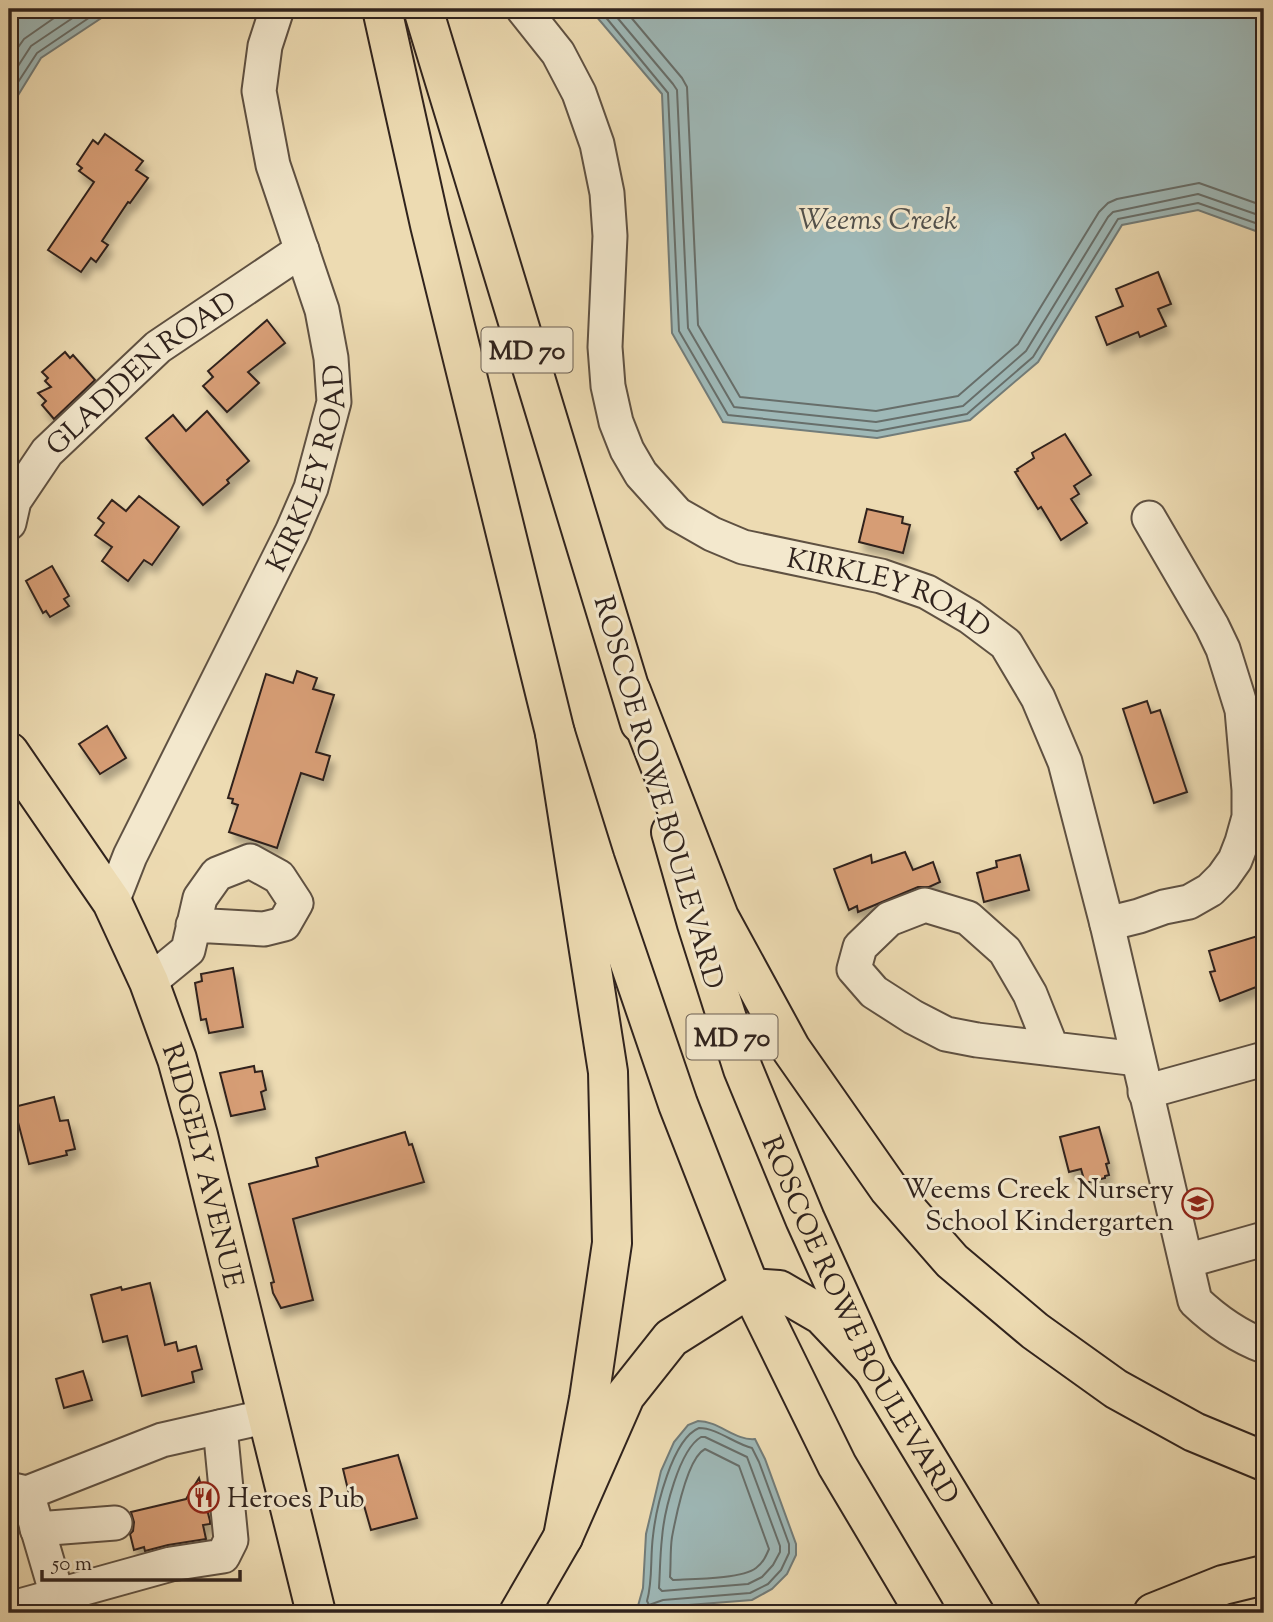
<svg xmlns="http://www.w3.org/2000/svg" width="1273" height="1622" font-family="'Sorts Mill Goudy',serif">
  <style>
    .water { fill: #9eb8b7; stroke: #727c79; stroke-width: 2 }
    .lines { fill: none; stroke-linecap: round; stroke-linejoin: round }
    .shore { stroke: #676e6a; stroke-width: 2 }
    .building { fill: #d69d75; stroke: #30231d; stroke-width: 2; filter: url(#shadow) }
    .minor-casing { stroke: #5f5142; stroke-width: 37 }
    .major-casing { stroke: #30231d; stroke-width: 42 }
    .highway-casing { stroke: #30231d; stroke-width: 42 }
    .minor { stroke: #f3e8cd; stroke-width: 33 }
    .major { stroke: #eddbb2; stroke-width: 38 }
    .highway { stroke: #eddbb2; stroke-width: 38 }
    .labels { text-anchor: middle; stroke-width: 6; stroke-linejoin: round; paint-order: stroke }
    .shield { fill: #f3e8cd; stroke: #6a5e52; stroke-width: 2 }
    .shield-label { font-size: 26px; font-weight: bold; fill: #30231d }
    .street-label { font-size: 28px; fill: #30231d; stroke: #f3e8cd }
    .poi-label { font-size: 28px; fill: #30231d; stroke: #f3e8cd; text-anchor: end }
    .water-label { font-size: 30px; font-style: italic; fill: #51504b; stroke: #f3e8cd }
  </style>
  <defs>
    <filter id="shadow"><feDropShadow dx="4.5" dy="8" stdDeviation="3.5" flood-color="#0004"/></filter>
  </defs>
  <rect width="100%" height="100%" fill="#eddbb2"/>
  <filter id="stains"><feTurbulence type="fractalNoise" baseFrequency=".00286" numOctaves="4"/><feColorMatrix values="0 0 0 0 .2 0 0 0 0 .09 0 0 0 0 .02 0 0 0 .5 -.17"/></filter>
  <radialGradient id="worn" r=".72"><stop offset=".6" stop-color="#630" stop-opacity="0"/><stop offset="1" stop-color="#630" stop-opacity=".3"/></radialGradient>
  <g class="water">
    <polygon points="9,9 115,9 41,58 9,110"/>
    <polygon points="590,9 1264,9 1264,234 1198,210 1122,225 1038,362 970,420 877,438 723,422 672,333 662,94"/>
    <path d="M698,1421C719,1421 735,1441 755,1439L765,1459L796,1544V1555L787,1574L772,1589L752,1600L663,1607L649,1613H636L643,1588L646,1534L661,1471L674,1442L688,1425Z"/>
  </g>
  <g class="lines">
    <g class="shore">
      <polyline points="599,9 668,93 679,331 728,415 877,431 967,414 1033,357 1118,219 1198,203 1264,226"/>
      <polyline points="610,9 673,84 677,90 688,328 734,407 876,422 963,406 1026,351 1108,217 1113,212 1198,194 1264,217"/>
      <polyline points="624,9 682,78 687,87 698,325 740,397 876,411 958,396 1018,344 1099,212 1108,203 1117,199 1199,183 1264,206"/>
      <polyline points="9,60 24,39 67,9"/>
      <polyline points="9,80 31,46 86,9"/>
      <polyline points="9,96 37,53 102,9"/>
      <path d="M699,1428C717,1428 735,1444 752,1448L759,1462L789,1544V1553L781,1570L768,1584L750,1593L663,1600L649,1605L647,1601C653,1580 650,1558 653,1536C656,1508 672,1439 699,1428Z"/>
      <path d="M701,1437H705L747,1457L780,1546V1552L773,1565L762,1577L748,1584L662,1591L659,1588C660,1572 660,1555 662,1538C664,1512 679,1450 701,1437Z"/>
      <path d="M705,1449L739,1466L769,1549C766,1556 763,1563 756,1568C742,1579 692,1579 673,1580L670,1577C671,1564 670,1550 672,1537C676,1516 687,1458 705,1449Z"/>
    </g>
  </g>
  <g class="building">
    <polygon points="105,134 143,161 136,170 148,178 130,203 128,202 102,241 108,245 96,262 91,258 81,272 48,250 94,182 79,171 82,168 77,164 93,140 98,144"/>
    <polygon points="1158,272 1171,304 1158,309 1166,326 1140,337 1138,332 1107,345 1096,317 1123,306 1116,289"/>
    <polygon points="267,320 285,343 248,372 259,383 227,412 203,386 213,377 208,371"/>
    <polygon points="65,352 70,358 73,355 95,380 54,419 42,405 46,401 38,393 51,387 45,381 48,378 42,372"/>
    <polygon points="207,411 249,461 227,480 229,483 203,505 146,438 173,415 186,431"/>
    <polygon points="1065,434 1091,475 1074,486 1079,494 1071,499 1087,523 1061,540 1041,507 1038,509 1015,472 1018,471 1017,469 1034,458 1032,453"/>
    <polygon points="139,496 179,527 152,565 144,560 128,581 102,561 112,547 95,535 104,523 98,518 112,500 126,511"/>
    <polygon points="867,509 903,517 902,523 910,525 903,553 859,542"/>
    <polygon points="52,566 69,596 64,599 69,606 50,617 46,611 43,613 26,581"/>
    <polygon points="297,671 317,678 313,689 334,695 316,752 330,756 323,780 301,773 277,848 229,832 238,805 232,803 233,799 228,798 266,674 293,683"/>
    <polygon points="1147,701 1151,713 1160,710 1187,792 1154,803 1123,709"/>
    <polygon points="107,726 126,758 100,774 79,744"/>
    <polygon points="905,852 913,870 933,862 940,882 929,887 918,887 858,912 857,906 849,910 834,869 871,855 872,863"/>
    <polygon points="1020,855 1029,890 984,902 977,873 997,867 996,861"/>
    <polygon points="1264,934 1264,984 1220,1001 1210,972 1215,971 1209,951"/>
    <polygon points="233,968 243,1027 209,1033 206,1019 201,1020 195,983 202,981 201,974"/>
    <polygon points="254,1066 255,1072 262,1071 266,1090 261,1092 265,1109 231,1116 220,1073"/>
    <polygon points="54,1097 60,1121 68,1120 75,1149 66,1151 67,1155 29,1164 14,1107"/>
    <polygon points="1099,1127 1109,1163 1106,1164 1109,1175 1105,1176 1105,1178 1085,1183 1081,1169 1069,1172 1060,1137"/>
    <polygon points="405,1132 409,1145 412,1144 424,1182 293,1219 313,1300 281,1308 273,1293 271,1283 274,1282 249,1184 318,1166 316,1158"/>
    <polygon points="150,1283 165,1345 176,1342 178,1351 196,1346 202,1369 192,1372 194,1382 142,1396 127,1336 103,1342 91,1295 121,1287 122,1290"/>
    <polygon points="83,1371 92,1400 64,1408 56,1379"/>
    <polygon points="398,1455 417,1518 371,1530 361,1495 350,1498 343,1469"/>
    <polygon points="199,1478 210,1521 210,1524 203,1525 206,1539 168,1545 145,1551 144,1547 134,1550 130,1534 133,1531 134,1522 131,1512 186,1499"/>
  </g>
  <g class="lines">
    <defs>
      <g id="minor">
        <path id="s1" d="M523,9L558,53L579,93L597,144L607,193L610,236L605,347L608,386L616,422L627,450L641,474L677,514L712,534L743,547L881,576L927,592L970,617L1006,644L1038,698L1065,762L1107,924L1195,1301C1216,1321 1237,1336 1264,1346"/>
        <path id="s2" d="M9,523L14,501L47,452L158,347L302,250"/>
        <path id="s3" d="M112,902L130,856L292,532L311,488L334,402L331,358L322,310L273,165L259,91L265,46L277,9"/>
        <polyline points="1107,924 1139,916 1164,907 1189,902 1210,890 1223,877 1235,860 1242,842 1249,817 1249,790 1242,710 1223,649 1212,626 1149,518"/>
        <polyline points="149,982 188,950 200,898 217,874 250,861 279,877 296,903 284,924 264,929 193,925"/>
        <polyline points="1052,1049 1030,994 1005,951 968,918 925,905 889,919 860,947 854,969 874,992 913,1017 946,1034 977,1040 1138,1059"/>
        <polyline points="1145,1092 1264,1059"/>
        <polyline points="1186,1261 1264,1239"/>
        <polyline points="9,1489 27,1493 57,1595"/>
        <polyline points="9,1503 27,1493 162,1440 268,1416"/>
        <polyline points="37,1529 115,1523"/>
        <polyline points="9,1609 171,1564 223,1556 231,1540 220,1427"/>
      </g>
      <g id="major">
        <polyline points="382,9 430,225 555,733 595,861 678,1104 750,1288 837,1465 925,1613"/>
        <polyline points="423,9 640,723"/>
        <path id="s4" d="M9,752L112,902L149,982L177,1059L198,1135L316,1613"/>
        <path id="s5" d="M671,832L697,924L743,1069L805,1219L873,1369L1021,1613"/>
      </g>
      <g id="highway">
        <polyline points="631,691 719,917 791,1049 889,1189 952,1261 1035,1331 1116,1389 1194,1432 1264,1461"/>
        <polyline points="555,733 608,1072 612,1243 589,1399 563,1537"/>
        <polyline points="519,1613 563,1537 625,1396 671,1338 750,1288 779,1290 822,1315 873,1369"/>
        <polyline points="1153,1613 1223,1585 1264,1575"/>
      </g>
    </defs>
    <use href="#minor" class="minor-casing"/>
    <use href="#major" class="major-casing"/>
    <use href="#highway" class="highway-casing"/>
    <use href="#minor" class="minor"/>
    <use href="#major" class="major"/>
    <use href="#highway" class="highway"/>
  </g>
  <defs>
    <symbol id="school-ring" viewBox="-11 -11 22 22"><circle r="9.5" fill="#f3e8cd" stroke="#8f2418" stroke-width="1.5"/><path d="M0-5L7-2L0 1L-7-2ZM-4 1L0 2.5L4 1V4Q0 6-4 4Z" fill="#8f2418"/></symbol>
    <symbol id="restaurant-ring" viewBox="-11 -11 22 22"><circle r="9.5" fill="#f3e8cd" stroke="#8f2418" stroke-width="1.5"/><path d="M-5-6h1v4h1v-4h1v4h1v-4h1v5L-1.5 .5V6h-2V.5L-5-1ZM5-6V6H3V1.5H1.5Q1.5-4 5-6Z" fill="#8f2418"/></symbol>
  </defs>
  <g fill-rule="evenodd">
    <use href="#school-ring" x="1180" y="1186" width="35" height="35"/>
    <use href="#restaurant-ring" x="186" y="1480" width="35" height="35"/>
  </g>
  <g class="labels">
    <g class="shield">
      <rect x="481.5" y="327.5" width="91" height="45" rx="5"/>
      <rect x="686.5" y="1014.5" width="91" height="45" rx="5"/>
    </g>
    <g class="shield-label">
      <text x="527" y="359">MD 70</text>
      <text x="732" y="1046">MD 70</text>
    </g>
    <g class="street-label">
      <text dy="10" stroke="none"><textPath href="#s2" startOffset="205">GLADDEN ROAD</textPath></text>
      <text dy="10" stroke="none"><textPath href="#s3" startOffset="478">KIRKLEY ROAD</textPath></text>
      <text dy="10" stroke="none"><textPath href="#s1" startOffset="775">KIRKLEY ROAD</textPath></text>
      <text transform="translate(660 792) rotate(74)" y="10">ROSCOE ROWE BOULEVARD</text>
      <text dy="10" stroke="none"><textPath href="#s4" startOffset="462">RIDGELY AVENUE</textPath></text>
      <text dy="10" stroke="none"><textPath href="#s5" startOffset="525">ROSCOE ROWE BOULEVARD</textPath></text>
    </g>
    <g class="poi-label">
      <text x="1174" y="1198">Weems Creek Nursery<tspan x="1174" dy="32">School Kindergarten</tspan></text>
      <text x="227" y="1507" text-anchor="start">Heroes Pub</text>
    </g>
    <g class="water-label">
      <text x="878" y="229">Weems Creek</text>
    </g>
  </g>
  <rect width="1273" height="1622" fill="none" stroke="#eddbb2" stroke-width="35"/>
  <rect x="10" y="10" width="1252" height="1601" fill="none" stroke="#30231d" stroke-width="3.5"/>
  <rect x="18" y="18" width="1238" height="1587" fill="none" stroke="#30231d" stroke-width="2"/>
  <path d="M42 1570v10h198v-10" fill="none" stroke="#30231d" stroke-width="3.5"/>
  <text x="52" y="1570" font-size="21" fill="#30231d" stroke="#f3e8cd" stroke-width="5" paint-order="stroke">50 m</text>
  <rect width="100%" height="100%" filter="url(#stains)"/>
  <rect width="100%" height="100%" fill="url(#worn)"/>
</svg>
